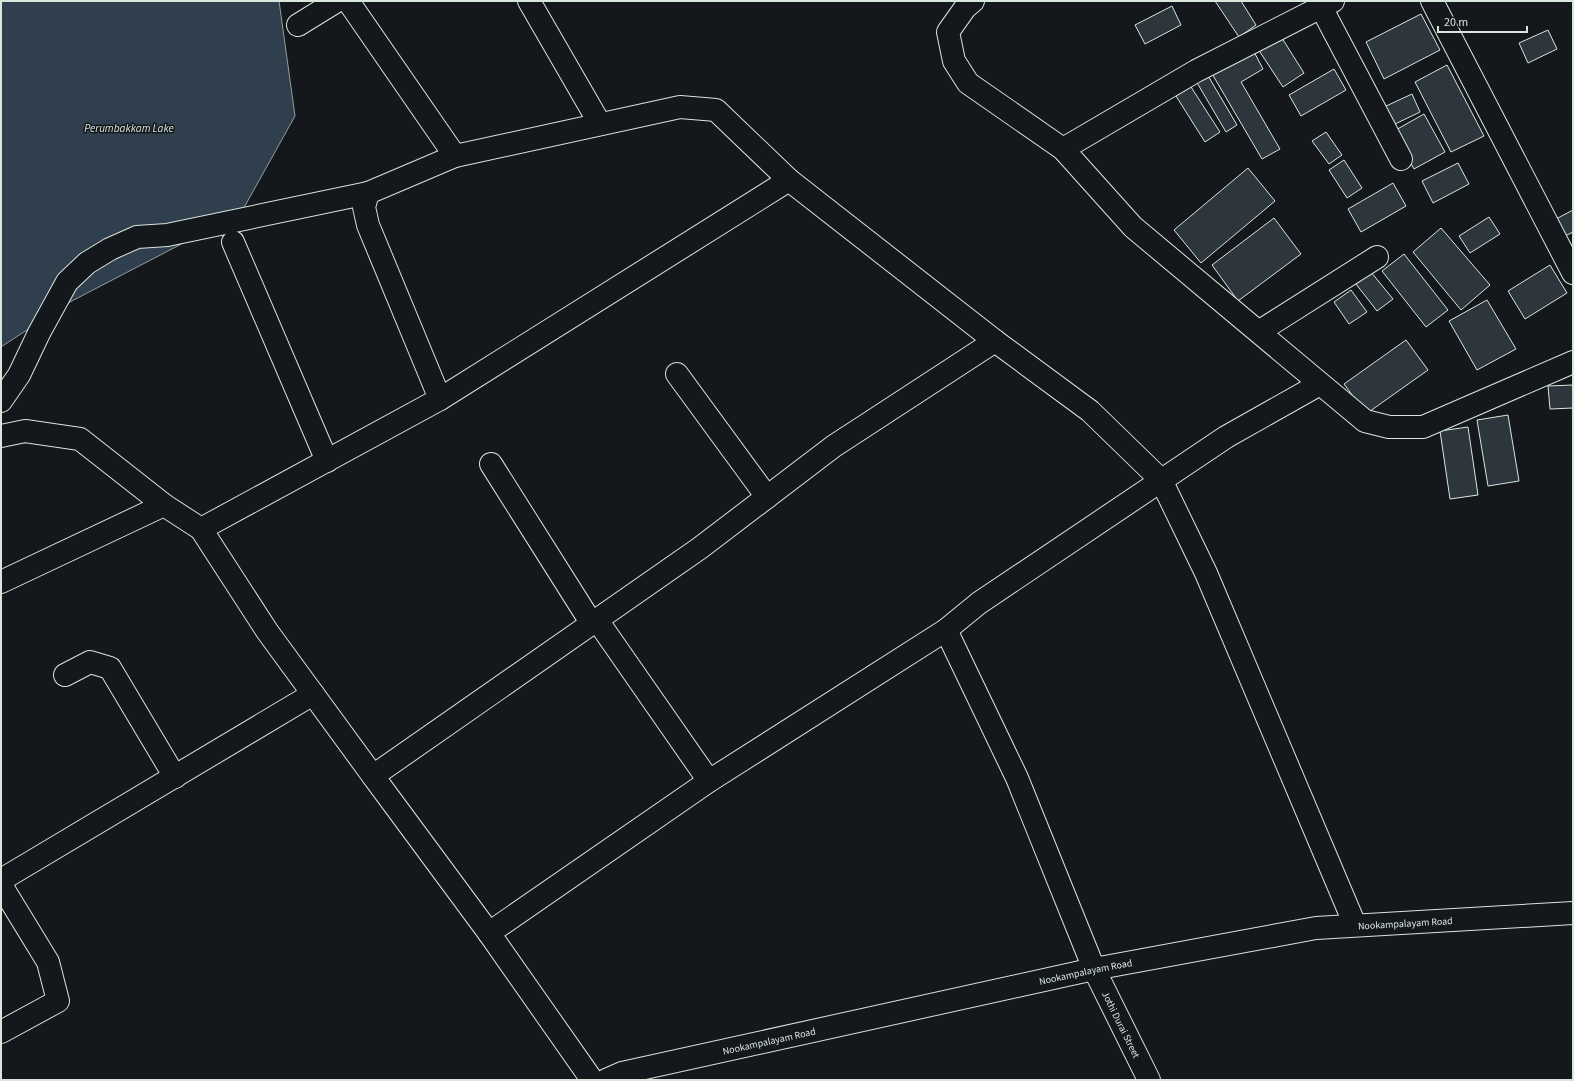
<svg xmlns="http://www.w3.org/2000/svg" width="1574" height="1081" font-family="'Source Sans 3',sans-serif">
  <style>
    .water { fill: #2f3f4d; stroke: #939e99 }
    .building { fill: #2c363c; stroke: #d8e6dc }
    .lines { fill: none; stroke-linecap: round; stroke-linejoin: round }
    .minor-casing { stroke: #d8e6dc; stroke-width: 24 }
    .tertiary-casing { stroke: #d8e6dc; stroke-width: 24 }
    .minor { stroke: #14181c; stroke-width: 22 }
    .tertiary { stroke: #14181c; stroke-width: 22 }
    .labels { text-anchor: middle; stroke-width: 3; stroke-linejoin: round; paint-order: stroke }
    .street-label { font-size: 10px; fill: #d8e6dc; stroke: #14181c }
    .water-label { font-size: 11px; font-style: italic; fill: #d8e6dc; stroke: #14181c }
  </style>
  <rect width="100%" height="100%" fill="#14181c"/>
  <polygon class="water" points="1,1 279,1 295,116 241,213 68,303 1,347"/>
  <g class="building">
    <polygon points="1215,1 1241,1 1256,25 1239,37"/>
    <polygon points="1172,6 1181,25 1145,44 1135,25"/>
    <polygon points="1421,14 1440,50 1384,79 1366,42"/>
    <polygon points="1548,30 1557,49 1528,63 1519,43"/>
    <polygon points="1280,35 1304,73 1283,87 1258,49"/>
    <polygon points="1252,48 1263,69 1241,82 1280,149 1262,159 1211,72"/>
    <polygon points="1447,65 1484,136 1451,152 1415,82"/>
    <polygon points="1334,69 1346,90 1301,116 1289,95"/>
    <polygon points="1207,74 1237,125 1226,132 1196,81"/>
    <polygon points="1191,87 1220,132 1205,142 1176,96"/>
    <polygon points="1412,94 1420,112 1393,125 1384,107"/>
    <polygon points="1424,114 1445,152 1414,169 1394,131"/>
    <polygon points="1326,132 1342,155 1329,164 1312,141"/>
    <polygon points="1344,160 1362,188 1347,198 1329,170"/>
    <polygon points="1458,163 1469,184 1433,203 1422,181"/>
    <polygon points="1248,168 1275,201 1201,263 1174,230"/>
    <polygon points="1393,183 1406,206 1361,232 1348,209"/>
    <polygon points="1573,210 1573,232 1565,236 1556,219"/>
    <polygon points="1489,217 1500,234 1470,253 1459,236"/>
    <polygon points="1274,218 1301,254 1238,301 1212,265"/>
    <polygon points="1441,228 1490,285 1461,310 1413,252"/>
    <polygon points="1404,254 1448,310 1426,327 1382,271"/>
    <polygon points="1550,265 1567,293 1525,319 1508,291"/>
    <polygon points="1371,272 1393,299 1377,311 1356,284"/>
    <polygon points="1351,290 1367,312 1349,324 1334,302"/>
    <polygon points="1487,300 1516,349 1477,370 1449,321"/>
    <polygon points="1406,340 1428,370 1366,414 1344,384"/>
    <polygon points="1573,385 1573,408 1550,409 1548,386"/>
    <polygon points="1508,415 1519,481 1488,486 1477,420"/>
    <polygon points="1468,427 1478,495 1450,499 1440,431"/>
  </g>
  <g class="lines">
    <defs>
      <g id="minor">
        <polyline points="529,1 600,124"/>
        <polyline points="973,1 965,8 948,32 954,61 968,83 1063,149 1133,227 1365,421 1389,427 1423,427 1573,362"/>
        <polyline points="1432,1 1573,273"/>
        <polyline points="1321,7 1401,159"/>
        <polyline points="298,25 337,1"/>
        <polyline points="1063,149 1196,71 1333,1"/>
        <polyline points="455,156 680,107 716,110 789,180 995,341 1090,411 1161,480 1206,573 1355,925"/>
        <polyline points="233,242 327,461"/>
        <polyline points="1260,331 1377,257"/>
        <polyline points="995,341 834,446 700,548 373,776 489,933 709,781 946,630 979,603 1226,437 1320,384"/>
        <polyline points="677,374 767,497"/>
        <polyline points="440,399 789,180"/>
        <polyline points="1,401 19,375 39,333 67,282 87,263 110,249 137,237 167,235 368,193"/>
        <polyline points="1,436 25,431 80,439 164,505"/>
        <polyline points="491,464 592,624"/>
        <polyline points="201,529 440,399 368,225 364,207 368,193 455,156 348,1"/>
        <polyline points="1,582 164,505 201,529 267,631 373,776"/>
        <polyline points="597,620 709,781"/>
        <path id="s1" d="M946,630L1017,778L1094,969L1149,1080"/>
        <polyline points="65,675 90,662 110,668 175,777"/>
        <polyline points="1,880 313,694"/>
        <polyline points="1,885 48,962 58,1001 1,1032"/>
        <polyline points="489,933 592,1080"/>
      </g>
      <g id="tertiary">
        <path id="s2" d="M606,1080L622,1073L1094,969L1316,928L1573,913"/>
      </g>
    </defs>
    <use href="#minor" class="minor-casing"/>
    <use href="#tertiary" class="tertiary-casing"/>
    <use href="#minor" class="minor"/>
    <use href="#tertiary" class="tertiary"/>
  </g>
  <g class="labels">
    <g class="street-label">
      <text dy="4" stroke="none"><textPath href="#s2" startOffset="816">Nookampalayam Road</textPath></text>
      <text dy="4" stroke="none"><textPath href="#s2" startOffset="492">Nookampalayam Road</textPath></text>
      <text dy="4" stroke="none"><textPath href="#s1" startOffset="432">Jothi Durai Street</textPath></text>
      <text dy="4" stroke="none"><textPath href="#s2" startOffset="168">Nookampalayam Road</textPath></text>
    </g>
    <g class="water-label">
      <text x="129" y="132">Perumbakkam Lake</text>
    </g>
  </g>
  <rect width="1574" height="1081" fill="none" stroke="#d8e6dc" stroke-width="4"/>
  <path d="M1438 26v6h89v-6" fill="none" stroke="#d8e6dc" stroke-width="2"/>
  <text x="1444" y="26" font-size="12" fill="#d8e6dc" stroke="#14181c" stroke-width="3" paint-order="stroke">20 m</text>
</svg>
